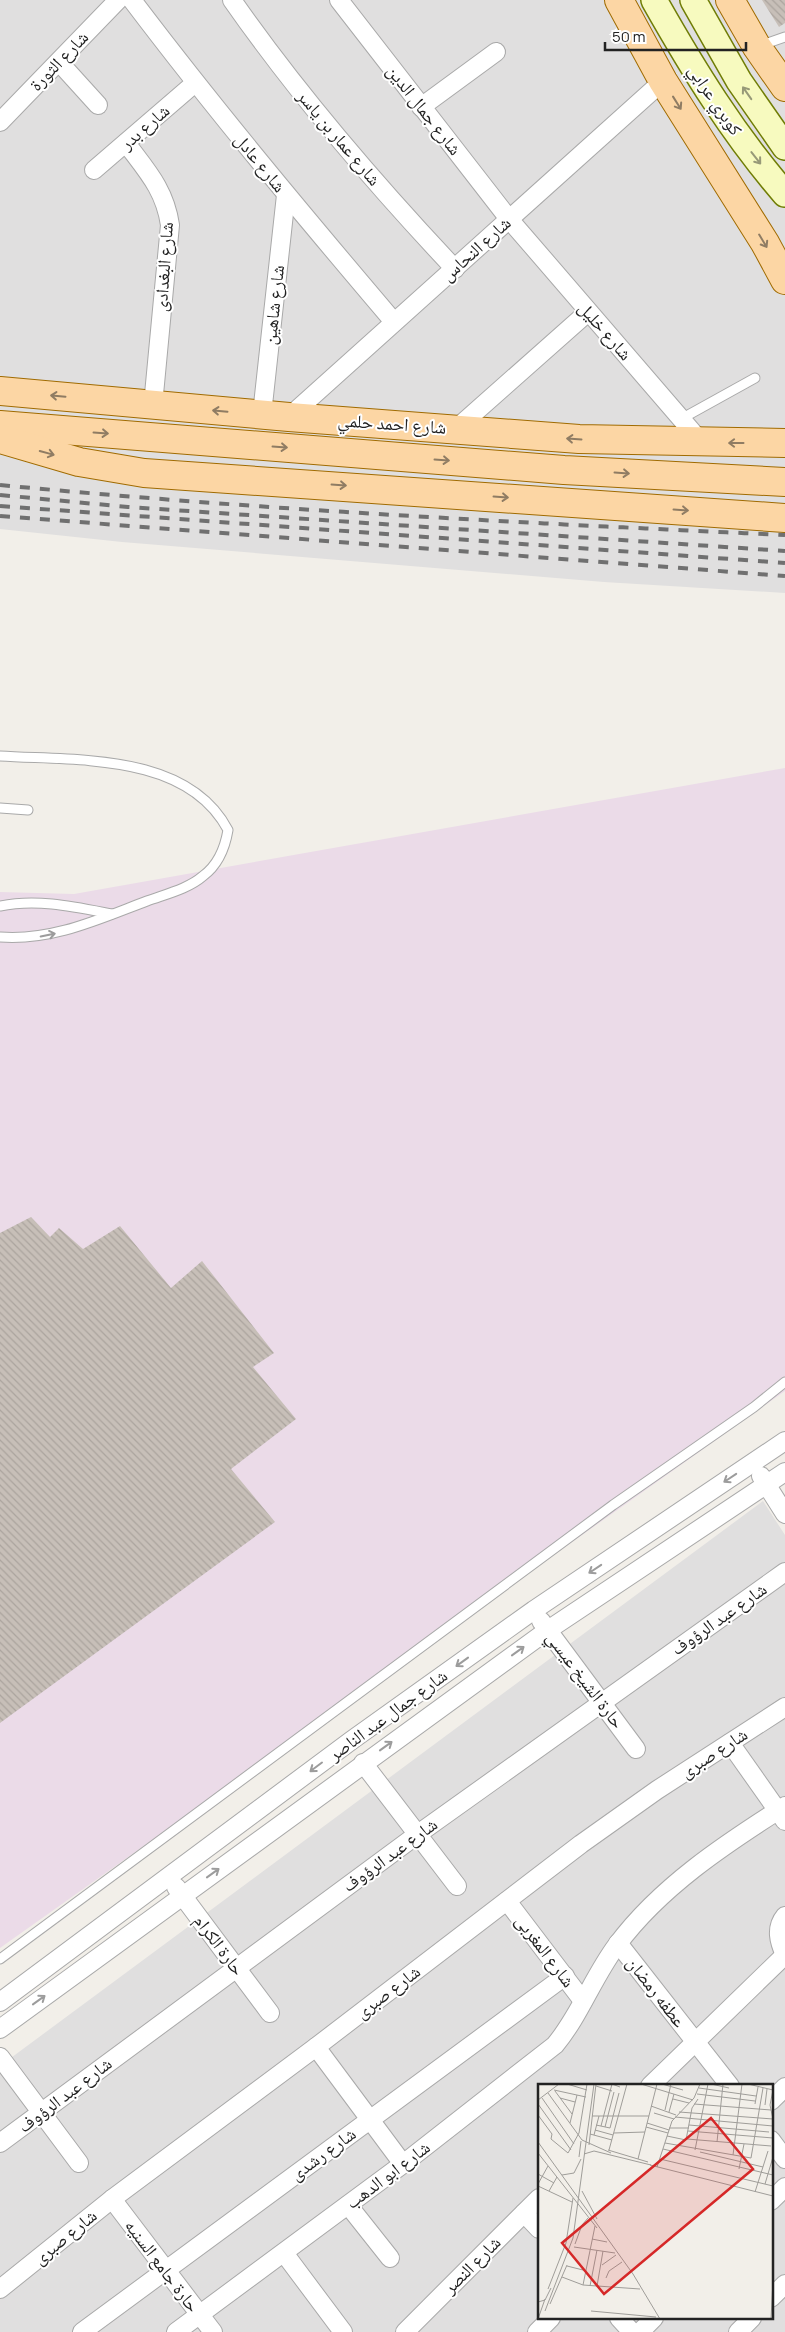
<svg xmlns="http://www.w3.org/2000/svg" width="785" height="2332" font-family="Manrope,'Noto Naskh Arabic',sans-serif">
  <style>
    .residential { fill: #e0dfdf; fill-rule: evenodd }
    .railway { fill: #ebdbe8 }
    .building { fill: url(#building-back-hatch) }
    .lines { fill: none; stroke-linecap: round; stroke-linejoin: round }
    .service-casing { stroke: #a9a9a9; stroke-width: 11 }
    .minor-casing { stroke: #a9a9a9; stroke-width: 20 }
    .secondary-casing { stroke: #707d05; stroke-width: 28 }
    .primary-casing { stroke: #a06b00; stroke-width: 30 }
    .service { stroke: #fff; stroke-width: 9 }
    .minor { stroke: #fff; stroke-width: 18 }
    .secondary { stroke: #f7fabf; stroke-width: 25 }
    .primary { stroke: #fcd6a4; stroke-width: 28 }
    .rail { stroke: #707070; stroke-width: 4; stroke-dasharray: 10 10; stroke-linecap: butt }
    .oneway { stroke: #979978 }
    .oneway2 { stroke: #8f7c63 }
    .oneway3 { stroke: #9c9c9c }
    .labels { text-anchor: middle; stroke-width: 4; stroke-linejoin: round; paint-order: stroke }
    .street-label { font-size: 18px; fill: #222; stroke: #fff }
    .inset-road { fill: none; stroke: #9f9d99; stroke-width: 1 }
    .view { fill: #d62828; fill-opacity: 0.15; stroke: #d62828; stroke-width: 2.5 }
    .inset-edge { fill: none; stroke: #222; stroke-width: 2.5 }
  </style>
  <defs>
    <pattern id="building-back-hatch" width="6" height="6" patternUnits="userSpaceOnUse" patternTransform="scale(1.25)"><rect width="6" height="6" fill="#c7bfb8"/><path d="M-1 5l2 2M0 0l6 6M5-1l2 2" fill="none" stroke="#aba49e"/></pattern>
  </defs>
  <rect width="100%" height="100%" fill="#f2efe9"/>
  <g class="residential">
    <polygon points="0,0 785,0 785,593 604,582 122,542 0,529"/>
    <path d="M763,1501L785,1535V2332H0V2066ZM539,2086H771V2318H539Z"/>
  </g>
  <polygon class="railway" points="785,768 785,1391 0,1948 0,892 74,894"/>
  <g class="building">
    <polygon points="762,0 785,0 785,23 779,27"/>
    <polygon points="31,1217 50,1237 59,1228 83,1249 120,1226 171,1288 202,1261 274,1353 253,1367 296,1419 231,1469 275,1522 0,1723 0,1233"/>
  </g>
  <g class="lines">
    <defs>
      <g id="service">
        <polyline points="759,46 785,37"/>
        <polyline points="681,419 755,378"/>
        <path d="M0,756C75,761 187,752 228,830C225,848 218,865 203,876C188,889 166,894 147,901C99,919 53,941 0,937"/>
        <polyline points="0,808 28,810"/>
        <path d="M0,906C37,898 76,907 112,914"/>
        <polyline points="0,1959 613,1505 754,1407 785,1382"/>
      </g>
      <g id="minor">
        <path d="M132,0C216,111 304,216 394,322"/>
        <path d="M232,0C299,96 375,184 455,269"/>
        <polyline points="339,0 509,219 702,443"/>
        <polyline points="59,62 98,105"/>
        <polyline points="421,107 496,52"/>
        <polyline points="0,122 118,0"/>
        <path d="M126,143C147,171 165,190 170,225L153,405"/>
        <polyline points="94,170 195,83"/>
        <polyline points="262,414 286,195"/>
        <polyline points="289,417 663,81"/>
        <polyline points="456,429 588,312"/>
        <polyline points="761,1476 785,1514"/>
        <polyline points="541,1621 636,1749"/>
        <polyline points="730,1743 785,1821"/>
        <polyline points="363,1763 457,1886"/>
        <polyline points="176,1887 270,2013"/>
        <polyline points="507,1901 583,2001"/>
        <path d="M785,1916C775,1928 779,1942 785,1955"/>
        <polyline points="618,1943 730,2086"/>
        <polyline points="0,2002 352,1740 534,1610 785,1441"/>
        <polyline points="0,2029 548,1630 785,1472"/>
        <polyline points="316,2047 403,2164"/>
        <polyline points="0,2057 79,2163"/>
        <polyline points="650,2086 785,1955"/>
        <polyline points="771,2101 785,2087"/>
        <polyline points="771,2140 785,2159"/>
        <polyline points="0,2143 418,1834 785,1572"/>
        <polyline points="112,2199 213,2332"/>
        <polyline points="771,2201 785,2187"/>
        <polyline points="348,2205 390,2258"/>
        <polyline points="524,2213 539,2229"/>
        <polyline points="284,2253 343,2332"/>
        <polyline points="0,2289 112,2199 316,2047 581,1844 657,1790 785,1707"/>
        <polyline points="771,2298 785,2284"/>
        <polyline points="619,2318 632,2332"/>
        <polyline points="82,2332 565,1976"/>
        <path d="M176,2332L403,2164L555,2045C580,2015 593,1977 617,1945C660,1887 725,1844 785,1806"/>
        <polyline points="405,2332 539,2198"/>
        <polyline points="537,2332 551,2318"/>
        <polyline points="640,2332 654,2318"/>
        <polyline points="738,2332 752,2318"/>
      </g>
      <g id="secondary">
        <path d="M654,0C693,69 733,134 785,194"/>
        <polyline points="693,0 739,81 785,147"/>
      </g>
      <g id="primary">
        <polyline points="619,0 663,81 765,243 785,280"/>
        <polyline points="730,0 757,47 785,87"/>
        <polyline points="0,391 289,417 579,439 785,443"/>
        <polyline points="0,425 564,470 785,482"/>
        <polyline points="0,439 79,462 144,473 785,518"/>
      </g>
    </defs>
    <use href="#service" class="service-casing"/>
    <use href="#minor" class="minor-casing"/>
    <use href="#secondary" class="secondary-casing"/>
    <use href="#primary" class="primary-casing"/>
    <use href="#service" class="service"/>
    <use href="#minor" class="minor"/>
    <use href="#secondary" class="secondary"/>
    <use href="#primary" class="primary"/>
    <g class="rail">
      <path d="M0,485C261,510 523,523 785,535"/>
      <polyline points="0,495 128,507 785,551"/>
      <polyline points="0,506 785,563"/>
      <polyline points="0,516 785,576"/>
    </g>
  </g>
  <defs><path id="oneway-shaft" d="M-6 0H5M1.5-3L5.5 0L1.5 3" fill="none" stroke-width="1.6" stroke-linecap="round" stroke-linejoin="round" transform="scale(1.25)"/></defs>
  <g class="oneway">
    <use href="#oneway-shaft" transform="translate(747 93) rotate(-125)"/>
    <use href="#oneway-shaft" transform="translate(756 158) rotate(52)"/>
  </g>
  <g class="oneway2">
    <use href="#oneway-shaft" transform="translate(677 103) rotate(58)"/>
    <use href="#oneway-shaft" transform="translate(763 241) rotate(59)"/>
    <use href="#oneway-shaft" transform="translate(58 396) rotate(-175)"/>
    <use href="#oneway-shaft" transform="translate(220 411) rotate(-175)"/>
    <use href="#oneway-shaft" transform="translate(101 433) rotate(4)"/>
    <use href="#oneway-shaft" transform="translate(574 439) rotate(-176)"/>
    <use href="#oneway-shaft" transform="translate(736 443) rotate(-180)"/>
    <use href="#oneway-shaft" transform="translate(280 447) rotate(4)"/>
    <use href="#oneway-shaft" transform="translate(47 453) rotate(15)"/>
    <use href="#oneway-shaft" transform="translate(442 460) rotate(4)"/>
    <use href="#oneway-shaft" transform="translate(622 473) rotate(4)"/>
    <use href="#oneway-shaft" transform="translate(339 485) rotate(4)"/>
    <use href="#oneway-shaft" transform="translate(501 497) rotate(4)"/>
    <use href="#oneway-shaft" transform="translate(681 510) rotate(4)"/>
  </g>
  <g class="oneway3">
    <use href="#oneway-shaft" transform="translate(48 935) rotate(-12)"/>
    <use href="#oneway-shaft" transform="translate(730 1478) rotate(146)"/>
    <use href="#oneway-shaft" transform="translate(595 1569) rotate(146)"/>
    <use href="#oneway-shaft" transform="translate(518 1651) rotate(-36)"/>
    <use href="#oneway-shaft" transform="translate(462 1662) rotate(144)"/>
    <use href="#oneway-shaft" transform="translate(386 1746) rotate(-36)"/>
    <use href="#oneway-shaft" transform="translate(316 1767) rotate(143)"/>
    <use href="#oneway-shaft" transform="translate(213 1873) rotate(-36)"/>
    <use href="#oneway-shaft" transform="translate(39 2000) rotate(-36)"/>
  </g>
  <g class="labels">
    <g class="street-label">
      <text transform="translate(59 61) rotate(-46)" y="6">شارع الثورة</text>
      <text transform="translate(715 100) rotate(56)" y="6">كوبري عرابي</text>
      <text transform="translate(424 110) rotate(52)" y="6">شارع جمال الدين</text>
      <text transform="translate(145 127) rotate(-41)" y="6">شارع بدر</text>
      <text transform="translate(339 138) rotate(50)" y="6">شارع عمار بن ياسر</text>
      <text transform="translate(260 163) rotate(51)" y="6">شارع عادل</text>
      <text transform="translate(476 249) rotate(-42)" y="6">شارع النحاس</text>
      <text transform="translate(164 267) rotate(-86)" y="6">شارع البغدادى</text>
      <text transform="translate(274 305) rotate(-84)" y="6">شارع شاهين</text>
      <text transform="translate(605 331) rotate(49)" y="6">شارع خليل</text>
      <text transform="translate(392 424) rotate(4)" y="6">شارع احمد حلمي</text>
      <text transform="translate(719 1619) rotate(-35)" y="6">شارع عبد الرؤوف</text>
      <text transform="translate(585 1680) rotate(53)" y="6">حارة الشيخ عيسي</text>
      <text transform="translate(388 1715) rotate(-36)" y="6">شارع جمال عبد الناصر</text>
      <text transform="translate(714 1753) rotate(-33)" y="6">شارع صبرى</text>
      <text transform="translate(390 1855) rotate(-36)" y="6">شارع عبد الرؤوف</text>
      <text transform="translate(219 1945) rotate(53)" y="6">حارة الكرام</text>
      <text transform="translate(545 1951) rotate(53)" y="6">شارع المغربى</text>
      <text transform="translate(388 1992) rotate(-37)" y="6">شارع صبرى</text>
      <text transform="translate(656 1992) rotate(52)" y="6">عطفه رمضان</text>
      <text transform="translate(65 2095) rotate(-37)" y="6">شارع عبد الرؤوف</text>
      <text transform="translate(323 2154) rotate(-36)" y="6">شارع رشدى</text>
      <text transform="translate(388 2175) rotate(-37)" y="6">شارع ابو الدهب</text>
      <text transform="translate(65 2237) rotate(-39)" y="6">شارع صبرى</text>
      <text transform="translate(472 2265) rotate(-45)" y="6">شارع النصر</text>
      <text transform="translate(162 2266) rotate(53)" y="6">حارة جامع السنيه</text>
    </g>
  </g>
  <g transform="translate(538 2084)">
    <rect width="235" height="235" fill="#f2efe9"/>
    <path class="inset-road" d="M29,0L49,6M103,0L155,16M124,0L145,6M173,0L191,4M210,0L235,6M58,2L74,7M161,4L218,12M16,6L48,13M235,6L232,21L235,35M17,7L34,30M10,9L44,56L73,69M159,10L217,17M4,14L36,60M22,14L37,18M135,15L151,19M0,16L21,0M0,20L33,66M156,20L233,26M217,20L220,3M227,21L229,5M113,22L138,31M127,26L133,0M131,28L136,10M141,28L235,35M116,29L136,35M0,31L14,50L13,55L30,69L41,49L49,0M54,32H111M137,33L235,42M32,39L39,11M109,39L131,46M58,41L72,44L81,9M151,41L231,48M63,42L74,0L82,3M67,43L76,8M108,43L130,49M131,44H151M57,46L75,51M150,47L235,54M76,49L107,48M52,50L74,56M56,51L61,32M129,52L148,56L154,24L160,15M149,55L233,62M0,58L95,190L122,235M179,58L185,0M127,59L213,74L225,4M51,61L58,0M125,65L235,91M70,66L110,78M71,66L89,0M157,66L170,0M162,68L225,83M0,69L59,144M46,70L56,67L113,81M195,71L204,0M41,73L43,57M100,75L119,0M122,75L235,102M112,81L235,112M119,83L134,37L156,14L162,0M201,85L206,60M0,90L16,99M24,91L36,89L43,75M0,100L10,82M227,100L235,73M0,102L34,118M11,107L19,93M44,107L59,135M217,108L230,67M54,155L69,158M37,160L44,141L50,134M36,163L77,169M64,181L78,171M29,182L45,186M24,193L45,201L102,205M68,194L71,187L84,178M45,201L57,142M52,202L59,166M59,202L65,167M10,205L28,159L35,114M0,218L7,216L13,204M12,220L29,181M7,227L35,154L56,0M53,227L118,233M0,235L7,215M233,235L235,197"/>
    <path class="view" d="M173,34L215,85L66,210L24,159Z"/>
    <rect width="235" height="235" class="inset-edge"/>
  </g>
  <path d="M605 42v8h141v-8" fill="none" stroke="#222222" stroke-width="2.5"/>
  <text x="612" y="42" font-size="15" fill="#222222" stroke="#ffffff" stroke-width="4" paint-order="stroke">50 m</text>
</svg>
